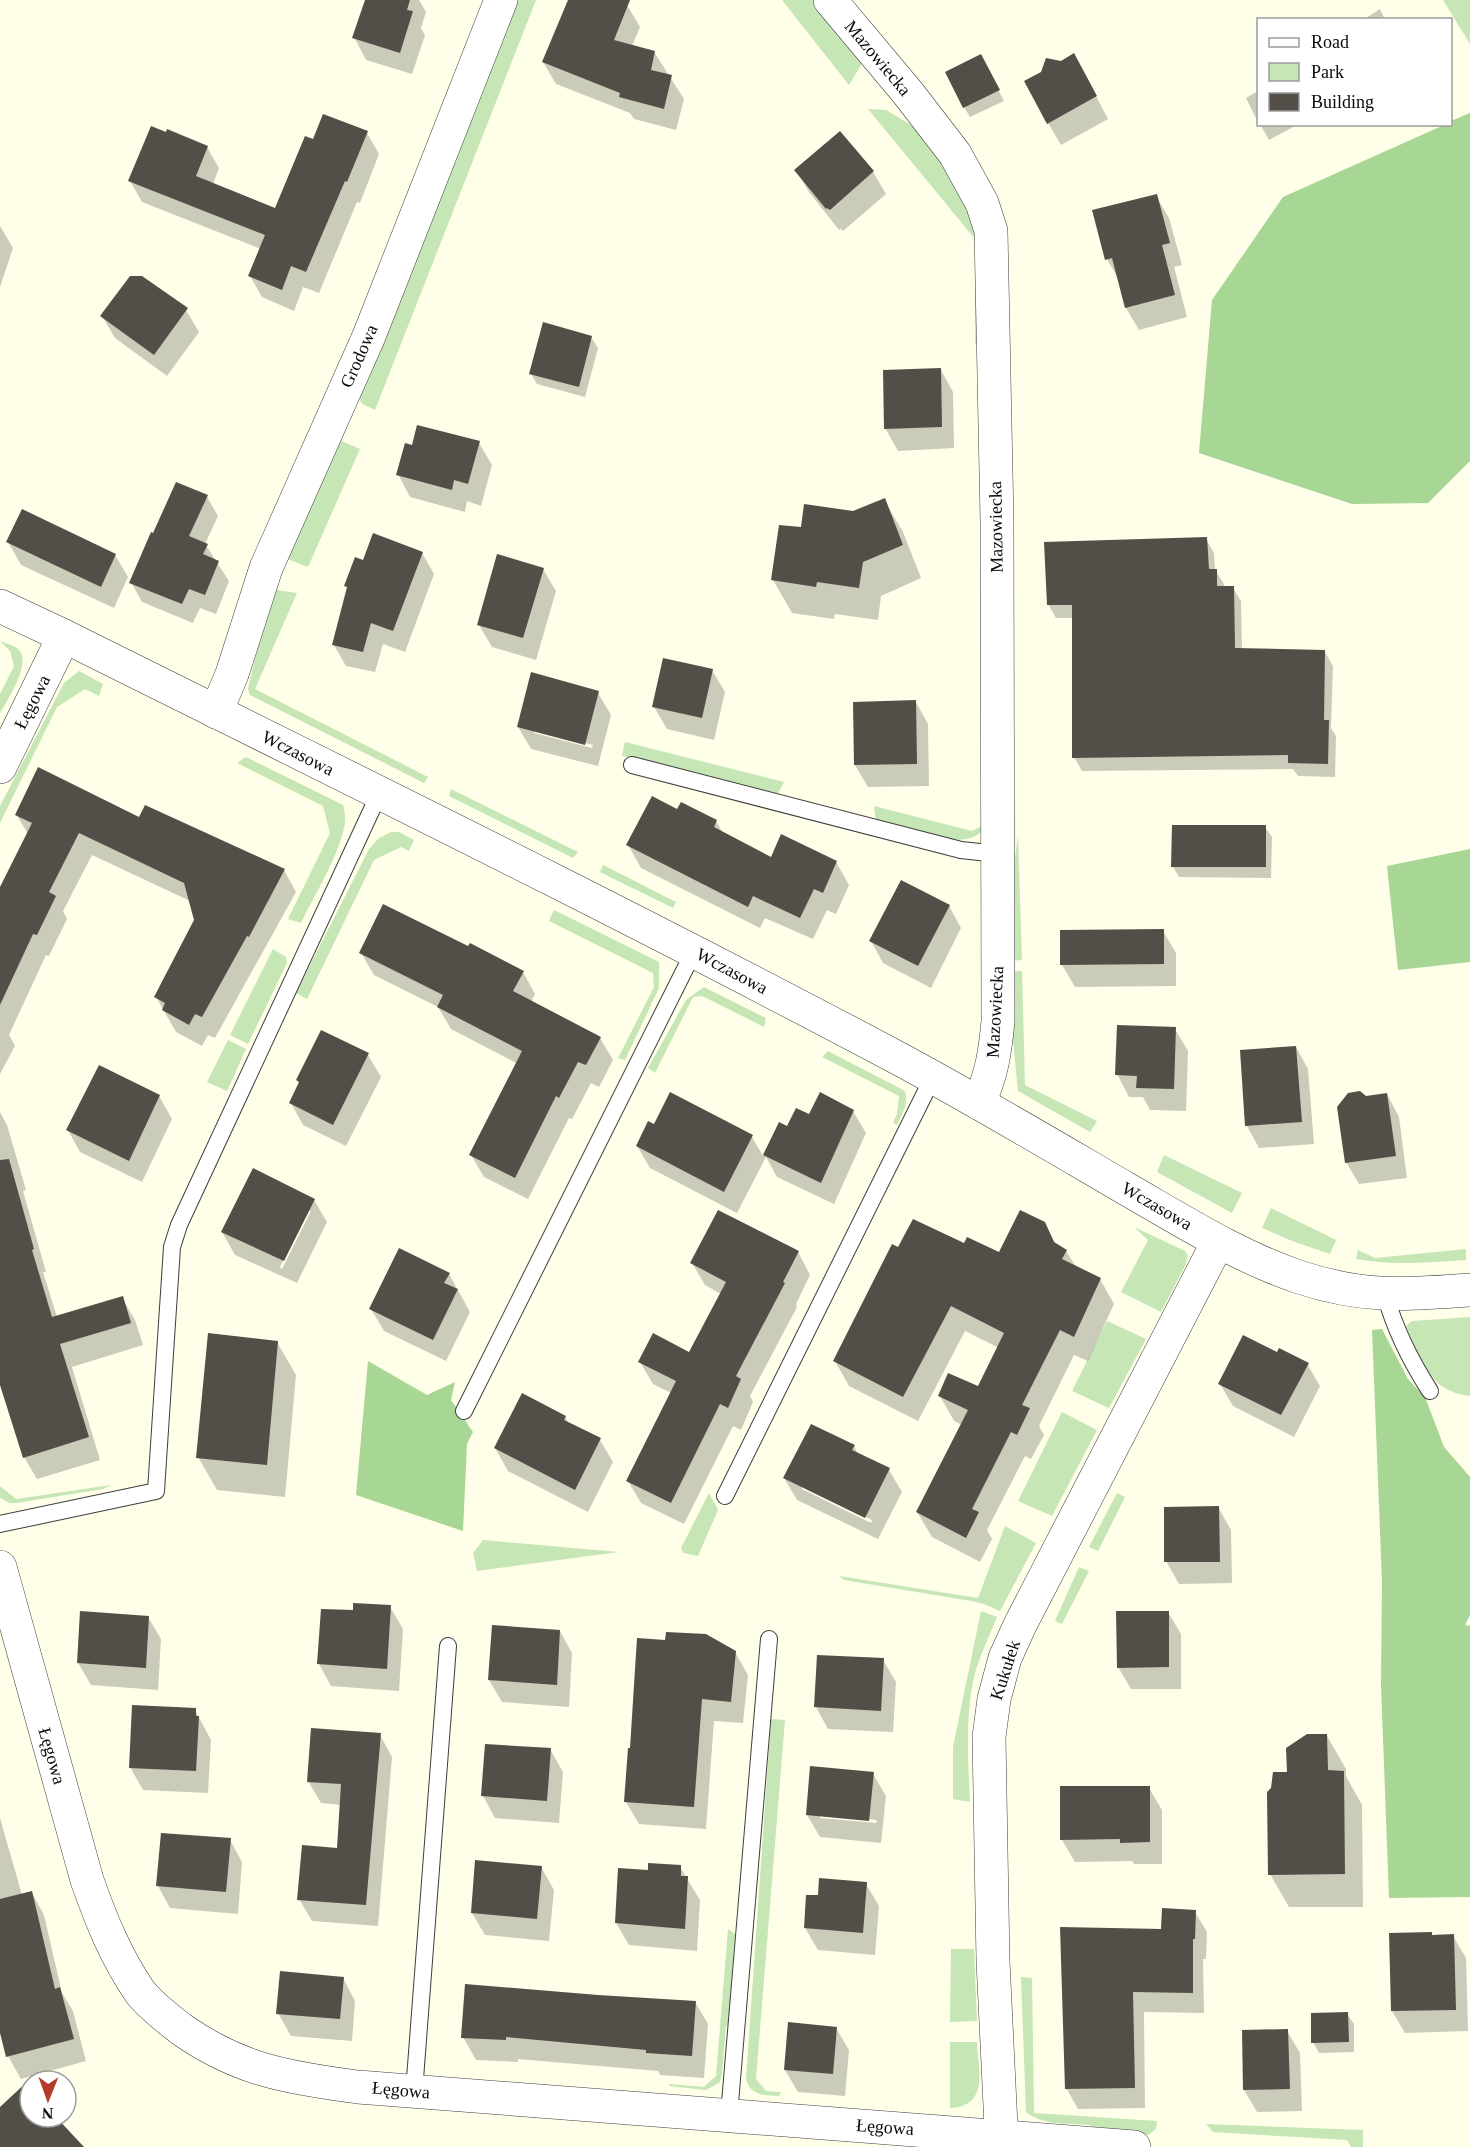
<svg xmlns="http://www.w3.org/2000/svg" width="1470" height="2147" font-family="'Times New Roman',serif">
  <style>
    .green { fill: #c6e6b5 }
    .forest { fill: #a7d695 }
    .shadow { fill: #0003; fill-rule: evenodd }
    .building { fill: #534e47 }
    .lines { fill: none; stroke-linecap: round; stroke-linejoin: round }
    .lane-casing { stroke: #3d3d3d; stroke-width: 18 }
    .street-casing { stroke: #3d3d3d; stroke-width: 34 }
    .lane { stroke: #fff; stroke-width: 16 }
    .street { stroke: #fff; stroke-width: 33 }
    .labels { text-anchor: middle; stroke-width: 6; stroke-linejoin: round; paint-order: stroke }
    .street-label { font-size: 18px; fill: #0a0a0a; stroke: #fff }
  </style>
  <rect width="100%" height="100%" fill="#fefee9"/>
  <g class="green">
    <polygon points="514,0 536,0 375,410 362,404 358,397"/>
    <polygon points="782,0 815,0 864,60 849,85"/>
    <polygon points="1443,0 1470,0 1470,44"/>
    <polygon points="868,109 886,110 913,126 938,148 979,227 984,339 975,344 975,239"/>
    <polygon points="337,439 360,449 308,567 285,558"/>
    <polygon points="276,590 297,593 255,689 428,777 424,783 250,695 248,689 270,593"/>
    <path d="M0,641C4,643 13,645 17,648C34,661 7,700 0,713V694L14,666L10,651Z"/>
    <polygon points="79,671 103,684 99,696 85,689 57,707 0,823 0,806 64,683"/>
    <polygon points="625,742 784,782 777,795 622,756"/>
    <path d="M246,757L343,805C345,813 346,820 344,828C338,857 314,896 301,923L288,919L330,833L323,806L237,763Z"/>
    <polygon points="451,789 578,852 573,858 449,796"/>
    <path d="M874,806L972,831L988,823C983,831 976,838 966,839C942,843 900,827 876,821Z"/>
    <polygon points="391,832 399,832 414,840 409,851 401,847 374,860 307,999 296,993 369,849 379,838"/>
    <polygon points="1018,835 1022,960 1009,961 1010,898"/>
    <polygon points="603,865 676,902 673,908 600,872"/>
    <polygon points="554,910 659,962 659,988 625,1060 618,1058 654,987 653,973 549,921"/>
    <polygon points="273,949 286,957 287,963 248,1044 230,1035"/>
    <polygon points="1009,971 1022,971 1025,1085 1097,1121 1090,1132 1018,1091 1009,999"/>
    <polygon points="704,987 766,1018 764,1027 702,996 693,997 655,1073 648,1068 686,1000"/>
    <polygon points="228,1040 246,1049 227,1091 207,1082"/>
    <path d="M828,1051L905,1091C909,1104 902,1113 897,1125L893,1123L897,1114L899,1096L822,1057Z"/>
    <polygon points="1164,1155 1242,1193 1232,1213 1157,1172"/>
    <polygon points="1271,1208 1336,1240 1330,1254 1292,1241 1262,1228"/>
    <polygon points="1134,1227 1185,1251 1188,1256 1185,1266 1161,1312 1121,1292 1148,1240"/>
    <path d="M1466,1249V1260C1429,1262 1392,1266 1356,1259L1358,1250L1375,1258Z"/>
    <path d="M1470,1317V1396C1464,1395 1457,1394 1451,1391C1427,1382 1416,1349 1406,1326L1412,1321Z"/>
    <polygon points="1107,1321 1146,1339 1109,1408 1072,1391"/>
    <polygon points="1062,1412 1097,1430 1052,1516 1018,1501"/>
    <polygon points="111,1485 103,1489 16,1503 9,1503 0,1498 0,1486 16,1499"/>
    <polygon points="709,1493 718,1510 698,1556 683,1553 681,1548"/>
    <polygon points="1117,1493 1125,1497 1098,1551 1089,1547"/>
    <polygon points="1005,1526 1036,1543 1000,1611 984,1604 971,1601 844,1580 839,1576 978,1598"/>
    <polygon points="483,1540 619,1552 477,1571 473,1553"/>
    <polygon points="1079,1567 1089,1571 1062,1624 1055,1621"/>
    <path d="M981,1611L997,1617C989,1637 979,1657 974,1677C965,1718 968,1761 970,1802L953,1799V1747Z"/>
    <path d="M771,1719L785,1720L756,2079L766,2091L781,2092L779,2096C765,2095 750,2096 746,2079Z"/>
    <polygon points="728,1929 735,1934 728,2025 726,2026 722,2074 720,2082 706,2090 669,2086 669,2084 704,2087 716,2076"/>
    <polygon points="951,1949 974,1949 977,2021 950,2022"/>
    <path d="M1021,1977L1032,1978L1034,2113L1157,2121L1156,2129L1148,2135L1092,2129L1091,2125C1069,2123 1043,2126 1026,2112Z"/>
    <path d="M950,2042H977C978,2070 990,2106 950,2108Z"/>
    <polygon points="1206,2124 1363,2130 1363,2147 1351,2147 1347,2140 1213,2132"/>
  </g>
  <g class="forest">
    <polygon points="1470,113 1470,461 1428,503 1352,504 1199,453 1212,300 1283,197 1444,125 1450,124 1451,121"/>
    <polygon points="1470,849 1470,962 1398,970 1387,866"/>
    <polygon points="1382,1329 1408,1379 1425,1397 1444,1447 1470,1477 1470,1615 1465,1625 1470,1626 1470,1897 1389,1898 1381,1685 1382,1581 1372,1330"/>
    <polygon points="368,1361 427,1395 455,1382 451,1400 473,1432 467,1444 463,1531 356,1495"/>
  </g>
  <g class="shadow">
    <polygon points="366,0 419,0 426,12 421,28 425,35 412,74 366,60 354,37"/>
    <polygon points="569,0 615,0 627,5 640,27 632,46 654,52 684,99 676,130 634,119 630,113 556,84 543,62"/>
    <polygon points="1380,9 1385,20 1363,20"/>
    <polygon points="986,66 1004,101 970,117 964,107"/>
    <polygon points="1042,73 1086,77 1108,119 1061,145 1048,123"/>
    <polygon points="1258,91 1258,122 1246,98"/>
    <polygon points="1260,124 1292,124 1293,127 1269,140"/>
    <polygon points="367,133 379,154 360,203 357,202 319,293 303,287 294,311 262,297 250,276 261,249 142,202 130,181 207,147 219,168 213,184 276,210 314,141"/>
    <polygon points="840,133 873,172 886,194 843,231 841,229 839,230 809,192 796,170"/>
    <polygon points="1156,196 1169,218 1182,265 1174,267 1187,317 1139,330 1126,308 1120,282 1107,259"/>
    <polygon points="0,226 13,248 0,287"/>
    <polygon points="186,310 199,332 167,376 115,338 102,316"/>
    <polygon points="591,337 598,348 585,397 537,384 531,374"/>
    <polygon points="941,370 953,392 954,448 898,451 885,428"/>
    <polygon points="479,443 492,465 481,506 467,501 465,512 410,497 398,474 413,447"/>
    <polygon points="207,497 218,516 205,544 229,581 216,614 200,608 193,623 142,602 131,582 154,535"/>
    <polygon points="884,500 903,532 921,578 881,596 878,620 835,614 834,619 792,613 773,580 802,529 853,513"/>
    <polygon points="1206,539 1214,553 1215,570 1224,584 1224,588 1233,588 1241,601 1242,649 1325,652 1333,666 1331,728 1336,736 1335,777 1298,776 1293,769 1082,771 1074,757 1073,618 1056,618 1048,604"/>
    <polygon points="8,542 115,555 128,577 114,608 21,565"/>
    <polygon points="422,553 434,574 405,652 383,644 375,672 346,666 334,645 348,589 346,586 364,562"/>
    <polygon points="543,569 556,591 536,660 492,647 479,625"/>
    <polygon points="712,670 725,692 714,740 667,729 654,707"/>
    <path d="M598,693L611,715L598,766L531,749L518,727ZM534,730L593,745L592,748L534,733Z"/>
    <polygon points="916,702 928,724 929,786 868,787 855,765"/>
    <polygon points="16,814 140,819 284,870 296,892 215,1038 208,1035 202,1046 176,1032 156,997 196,920 190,901 92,855 63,911 67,919 49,956 46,955 9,1035 15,1046 0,1074 0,889 28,834"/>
    <polygon points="716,821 724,835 771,859 836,862 849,885 836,914 827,910 813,939 765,918 760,928 641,868 628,845"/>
    <polygon points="1265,827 1272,837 1271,878 1179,877 1173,867"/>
    <polygon points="949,906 961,928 931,988 883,963 871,941"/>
    <polygon points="1163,931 1176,953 1176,986 1075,987 1062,965"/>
    <polygon points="361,953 523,972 535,994 531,1002 600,1038 613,1060 599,1087 591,1083 572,1119 569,1118 528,1199 484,1177 471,1155 518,1064 451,1029 438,1007 374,975"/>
    <polygon points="1175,1029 1188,1051 1186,1111 1150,1110 1143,1097 1129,1097 1117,1074"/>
    <polygon points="1296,1047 1308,1069 1314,1144 1259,1148 1247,1126"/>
    <polygon points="368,1055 381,1077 346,1146 303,1125 291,1103"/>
    <polygon points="1387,1094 1399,1117 1407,1178 1359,1184 1346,1162"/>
    <polygon points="159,1096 172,1119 142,1182 80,1152 68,1130"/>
    <polygon points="853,1111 866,1133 834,1204 777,1177 766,1157 737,1213 650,1168 637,1146 752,1137 763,1156 780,1124 788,1128 810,1116"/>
    <polygon points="0,1112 7,1125 26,1190 23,1191 46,1272 43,1272 57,1317 122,1298 135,1320 143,1345 72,1367 100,1460 37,1479 24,1457 0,1382"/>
    <path d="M314,1200L327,1222L297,1283L235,1255L222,1232ZM308,1211H311L282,1269L280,1267Z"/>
    <polygon points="1044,1223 1057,1246 1066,1251 1076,1267 1100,1279 1114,1304 1088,1361 1074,1355 1039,1426 1044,1435 1031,1459 1025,1456 987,1530 992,1539 980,1562 932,1537 917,1512 962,1425 954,1421 940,1396 979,1388 999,1348 965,1331 918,1421 849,1386 835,1361 899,1249 965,1245 1000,1254"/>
    <polygon points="798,1252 810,1275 796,1304 797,1307 750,1396 753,1402 741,1430 733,1426 684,1524 641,1503 628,1481 671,1393 653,1384 640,1362 690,1354 721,1294 705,1285 692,1263"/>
    <polygon points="449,1274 470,1312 446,1361 384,1331 371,1309"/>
    <polygon points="277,1342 296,1375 285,1497 217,1490 198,1457"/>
    <polygon points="1277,1354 1307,1364 1320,1386 1294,1437 1233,1406 1220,1384"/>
    <polygon points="565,1417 569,1424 600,1440 613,1462 588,1512 508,1471 495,1448"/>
    <path d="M854,1446L858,1454L889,1470L902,1492L878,1539L797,1500L784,1478ZM802,1485L872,1520L871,1523L802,1489Z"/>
    <polygon points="1218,1507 1231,1530 1232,1583 1179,1584 1166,1561"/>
    <polygon points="390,1607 403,1629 399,1691 331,1686 319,1664 355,1612"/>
    <polygon points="1168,1612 1181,1634 1181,1689 1131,1689 1118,1667"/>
    <polygon points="148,1617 161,1639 158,1690 91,1685 78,1663"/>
    <polygon points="560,1631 572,1653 569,1707 502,1702 489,1680"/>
    <polygon points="735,1652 748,1675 743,1723 714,1721 706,1829 639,1824 626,1802"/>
    <polygon points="883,1660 896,1682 893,1732 828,1729 816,1707"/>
    <polygon points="195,1710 211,1740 208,1793 143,1790 130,1767"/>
    <polygon points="380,1735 392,1757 378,1926 312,1921 299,1899 338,1849 341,1805 321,1803 308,1781"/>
    <polygon points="1327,1736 1346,1769 1346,1776 1362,1805 1363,1907 1289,1907 1270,1874 1288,1774"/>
    <polygon points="550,1749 563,1772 559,1823 495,1818 483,1796"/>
    <path d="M873,1774L886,1796L881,1843L820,1837L807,1815ZM820,1815L877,1820L876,1823L820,1818Z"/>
    <polygon points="1149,1788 1162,1810 1162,1864 1134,1864 1132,1861 1075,1862 1062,1840"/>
    <polygon points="0,1818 22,1895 32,1893 44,1915 62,1993 73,2011 86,2061 21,2079 8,2056 0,2027"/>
    <polygon points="230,1840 242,1862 238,1914 170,1908 158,1886"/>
    <polygon points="541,1867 554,1890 549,1941 485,1935 472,1913"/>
    <polygon points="680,1867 700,1900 697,1951 629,1945 616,1923 620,1870 649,1872"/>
    <polygon points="866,1884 879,1906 875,1955 818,1950 805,1928 819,1897"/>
    <polygon points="1195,1912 1207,1932 1206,1959 1203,1959 1204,2013 1144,2012 1145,2108 1078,2109 1066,2088 1162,1931"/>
    <polygon points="1432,1936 1453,1936 1466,1958 1468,2031 1405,2033 1392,2011"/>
    <polygon points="343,1978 355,2001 352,2041 291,2036 278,2013"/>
    <polygon points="598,1997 695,2002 708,2024 704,2078 660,2075 658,2071 518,2059 518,2062 476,2060 463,2037"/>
    <polygon points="1347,2014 1354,2024 1354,2052 1319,2053 1313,2042"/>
    <polygon points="836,2028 849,2050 845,2096 798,2092 785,2070"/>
    <polygon points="1287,2031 1300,2053 1302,2111 1257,2112 1244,2090"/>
  </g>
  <g class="building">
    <polygon points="365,0 410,0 407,10 413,11 400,53 352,38"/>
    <polygon points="568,0 630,0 614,40 655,51 651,70 672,75 664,109 619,97 620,93 542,62"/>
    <polygon points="1074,53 1097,96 1047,124 1024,81 1041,72 1046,58 1061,61"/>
    <polygon points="981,54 1000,90 963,108 945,72"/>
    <polygon points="323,114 368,131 347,182 345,181 306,272 291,266 282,290 248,276 265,235 128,181 151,126 166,132 167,129 208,146 196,176 275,208 305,136 313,139"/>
    <polygon points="840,131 874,171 830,210 827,208 826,209 794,170"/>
    <polygon points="1157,194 1170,243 1162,245 1175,295 1125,308 1112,258 1105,260 1092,210"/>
    <polygon points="130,276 142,276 188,308 154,355 100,316"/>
    <polygon points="543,322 592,336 579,387 529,374"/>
    <polygon points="941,368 942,427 884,429 883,370"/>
    <polygon points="417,425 480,441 468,484 454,480 452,490 396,475 405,443 412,445"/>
    <polygon points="176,482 208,495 189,536 208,544 203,554 219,561 205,595 189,589 182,604 129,583 151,532 153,533"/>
    <polygon points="885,498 903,545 863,562 859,588 817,582 816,587 771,580 779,525 801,527 804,504 853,511"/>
    <polygon points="22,509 116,554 101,587 6,542"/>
    <polygon points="373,533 423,552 393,631 371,623 363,652 332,645 347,587 344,586 355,557 363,560"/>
    <polygon points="1207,537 1209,569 1217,569 1217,586 1234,586 1235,648 1325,650 1324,720 1329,720 1328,764 1288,763 1288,755 1072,758 1072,605 1047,605 1044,542"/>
    <polygon points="497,554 544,568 523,638 477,625"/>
    <polygon points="663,658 713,669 702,718 652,707"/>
    <polygon points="531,672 599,691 585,745 517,727"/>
    <polygon points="916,700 917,764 854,765 853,702"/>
    <polygon points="38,767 139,817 145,805 285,869 249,937 247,936 202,1017 195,1014 189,1025 162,1010 165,1003 154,997 194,920 184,883 79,833 49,892 56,896 37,935 33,934 0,1005 0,887 32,823 15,815"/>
    <polygon points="652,796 677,809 681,802 717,820 714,827 771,857 781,834 837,861 823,893 814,889 800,918 753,896 748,907 626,845"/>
    <polygon points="1172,825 1266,825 1266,867 1171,867"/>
    <polygon points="901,880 950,905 918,966 869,941"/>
    <polygon points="383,904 468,946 470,943 524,971 513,991 601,1037 586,1065 578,1062 559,1098 556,1096 515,1178 469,1155 522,1051 437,1007 443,995 359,953"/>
    <polygon points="1164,929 1164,964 1060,965 1060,930"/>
    <polygon points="1117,1025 1176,1027 1174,1089 1136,1088 1137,1076 1115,1075"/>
    <polygon points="321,1030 369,1053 333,1125 289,1103 299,1082 296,1080"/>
    <polygon points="1296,1046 1302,1122 1245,1126 1240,1050"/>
    <polygon points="99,1065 160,1095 129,1161 66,1130"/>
    <polygon points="1360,1091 1366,1096 1387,1093 1396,1156 1345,1163 1337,1107 1348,1093"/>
    <polygon points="670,1092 753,1135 724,1192 636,1146 648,1121 654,1124"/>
    <polygon points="820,1092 854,1110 821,1183 763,1155 779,1122 787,1126 796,1108 809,1114"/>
    <polygon points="9,1159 34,1249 32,1250 52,1317 123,1296 131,1323 60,1344 89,1437 23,1458 0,1385 0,1160"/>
    <polygon points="253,1168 315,1199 284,1261 221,1232"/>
    <polygon points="718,1210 799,1251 783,1282 785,1283 736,1376 741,1379 728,1408 720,1404 671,1503 626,1481 676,1381 638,1362 653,1333 689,1352 726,1282 690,1263"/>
    <polygon points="1020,1210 1045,1222 1054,1242 1067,1250 1062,1259 1101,1278 1074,1337 1060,1330 1022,1405 1030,1408 1017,1435 1011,1432 972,1509 979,1512 966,1538 916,1512 968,1410 938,1396 948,1373 978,1386 1004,1333 951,1306 903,1397 833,1361 892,1244 898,1247 913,1219 964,1243 967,1237 999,1252"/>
    <polygon points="399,1248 450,1273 444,1283 458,1289 433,1340 369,1309"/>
    <polygon points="208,1333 278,1341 267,1465 196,1458"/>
    <polygon points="1243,1335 1277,1352 1279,1348 1309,1363 1281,1415 1218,1384"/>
    <polygon points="522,1393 566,1416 564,1420 601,1438 575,1490 494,1448"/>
    <polygon points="811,1424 855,1445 852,1450 890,1468 865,1518 783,1478"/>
    <polygon points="1219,1506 1220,1562 1164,1562 1164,1507"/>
    <polygon points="353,1603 391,1605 387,1669 317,1664 321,1609 353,1610"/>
    <polygon points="80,1611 149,1616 146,1668 77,1663"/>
    <polygon points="1116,1611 1169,1611 1169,1667 1117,1668"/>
    <polygon points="492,1625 560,1630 557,1685 488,1680"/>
    <polygon points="666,1632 706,1634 736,1651 731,1702 702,1699 694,1807 624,1802 628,1748 630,1748 637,1638 665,1640"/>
    <polygon points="817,1655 884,1658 881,1711 814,1707"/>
    <polygon points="132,1705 196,1708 196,1716 199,1716 196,1771 129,1768"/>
    <polygon points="311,1728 381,1733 366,1905 297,1900 302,1845 337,1848 341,1784 307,1782"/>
    <polygon points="1307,1734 1327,1734 1328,1770 1344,1771 1345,1874 1268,1875 1267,1792 1271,1788 1273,1772 1287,1772 1286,1748"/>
    <polygon points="485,1744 551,1748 547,1801 481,1796"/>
    <polygon points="810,1766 874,1772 869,1821 806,1815"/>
    <polygon points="1060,1786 1150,1786 1150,1842 1120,1843 1120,1839 1060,1840"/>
    <polygon points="161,1833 231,1838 226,1892 156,1886"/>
    <polygon points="475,1860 542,1866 537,1919 471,1913"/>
    <polygon points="648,1863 681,1865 681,1876 688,1876 685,1929 615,1923 618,1868 648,1870"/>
    <polygon points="819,1878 867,1882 863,1933 804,1928 806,1895 818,1895"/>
    <polygon points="32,1891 55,1989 60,1987 74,2039 6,2057 0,2033 0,1899"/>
    <polygon points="1162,1908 1196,1910 1195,1939 1193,1939 1193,1993 1133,1992 1135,2088 1065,2089 1060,1927 1161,1929"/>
    <polygon points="1432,1932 1432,1935 1454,1934 1456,2010 1391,2011 1389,1933"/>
    <polygon points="280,1971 344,1977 340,2019 276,2014"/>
    <polygon points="465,1984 598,1995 696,2001 692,2056 646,2053 646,2050 506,2037 506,2040 461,2038"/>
    <polygon points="1348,2012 1349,2042 1311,2043 1311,2013"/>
    <polygon points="788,2022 837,2027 833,2074 784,2070"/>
    <polygon points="1288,2029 1290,2089 1243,2090 1242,2030"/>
    <polygon points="30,2079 30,2117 56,2117 84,2147 0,2147 0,2107"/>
  </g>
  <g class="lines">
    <defs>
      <g id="lane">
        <polyline points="632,765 961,850 998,854"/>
        <path d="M1385,1294C1395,1330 1410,1360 1430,1391"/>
        <polyline points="464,1411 694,951"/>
        <polyline points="725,1496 933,1077"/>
        <polyline points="0,1524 156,1491 172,1247 179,1225 379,794"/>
        <polyline points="414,2092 448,1646"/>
        <polyline points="729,2115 769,1639"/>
      </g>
      <g id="street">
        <path d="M830,0L908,93L955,154L982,203L991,231L997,521L998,1021C995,1053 992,1073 979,1103"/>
        <path d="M0,606L64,636C341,774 619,910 892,1055C971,1097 1048,1143 1125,1188C1181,1220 1237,1256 1299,1277C1362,1298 1406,1295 1470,1290"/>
        <polyline points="216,712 232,674 266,568 369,336 501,0"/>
        <polyline points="0,767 64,636"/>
        <path d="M0,1567L87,1880C101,1920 116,1957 140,1992C151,2006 167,2018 181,2029C239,2070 289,2078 358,2087L1134,2147"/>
        <polyline points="1002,2147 993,1961 989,1737 994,1699 1005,1658 1020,1625 1218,1242"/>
      </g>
    </defs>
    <use href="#lane" class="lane-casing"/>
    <use href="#street" class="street-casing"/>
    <use href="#lane" class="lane"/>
    <use href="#street" class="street"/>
  </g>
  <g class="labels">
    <g class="street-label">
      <text transform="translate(878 58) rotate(50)" y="6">Mazowiecka</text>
      <text transform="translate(359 356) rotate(-66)" y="6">Grodowa</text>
      <text transform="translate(996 527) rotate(-91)" y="6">Mazowiecka</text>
      <text transform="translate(32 702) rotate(-63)" y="6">Łęgowa</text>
      <text transform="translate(298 753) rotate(27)" y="6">Wczasowa</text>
      <text transform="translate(732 971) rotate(28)" y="6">Wczasowa</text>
      <text transform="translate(995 1012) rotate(-87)" y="6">Mazowiecka</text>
      <text transform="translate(1157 1206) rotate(30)" y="6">Wczasowa</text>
      <text transform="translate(1005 1670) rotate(-72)" y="6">Kukułek</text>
      <text transform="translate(52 1756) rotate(74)" y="6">Łęgowa</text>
      <text transform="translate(401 2090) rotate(5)" y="6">Łęgowa</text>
      <text transform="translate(885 2127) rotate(4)" y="6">Łęgowa</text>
    </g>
  </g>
  <rect x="1257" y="18" width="195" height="108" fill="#ffffff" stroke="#9d9d9d" stroke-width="1.5"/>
  <rect x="1269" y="38" width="30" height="9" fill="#ffffff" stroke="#9d9d9d" stroke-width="1.5"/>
  <text x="1311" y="48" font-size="18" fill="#0a0a0a">Road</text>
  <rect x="1269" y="63" width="30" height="18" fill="#c6e6b5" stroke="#9d9d9d" stroke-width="1.5"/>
  <text x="1311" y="78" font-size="18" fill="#0a0a0a">Park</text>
  <rect x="1269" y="93" width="30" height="18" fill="#534e47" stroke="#9d9d9d" stroke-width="1.5"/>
  <text x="1311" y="108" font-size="18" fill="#0a0a0a">Building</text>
  <g transform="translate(48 2099) rotate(181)"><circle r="28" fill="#ffffff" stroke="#9d9d9d" stroke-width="1.5"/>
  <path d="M0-4.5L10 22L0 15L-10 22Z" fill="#b43b29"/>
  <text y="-9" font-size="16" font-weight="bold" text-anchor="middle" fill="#0a0a0a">N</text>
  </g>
</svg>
